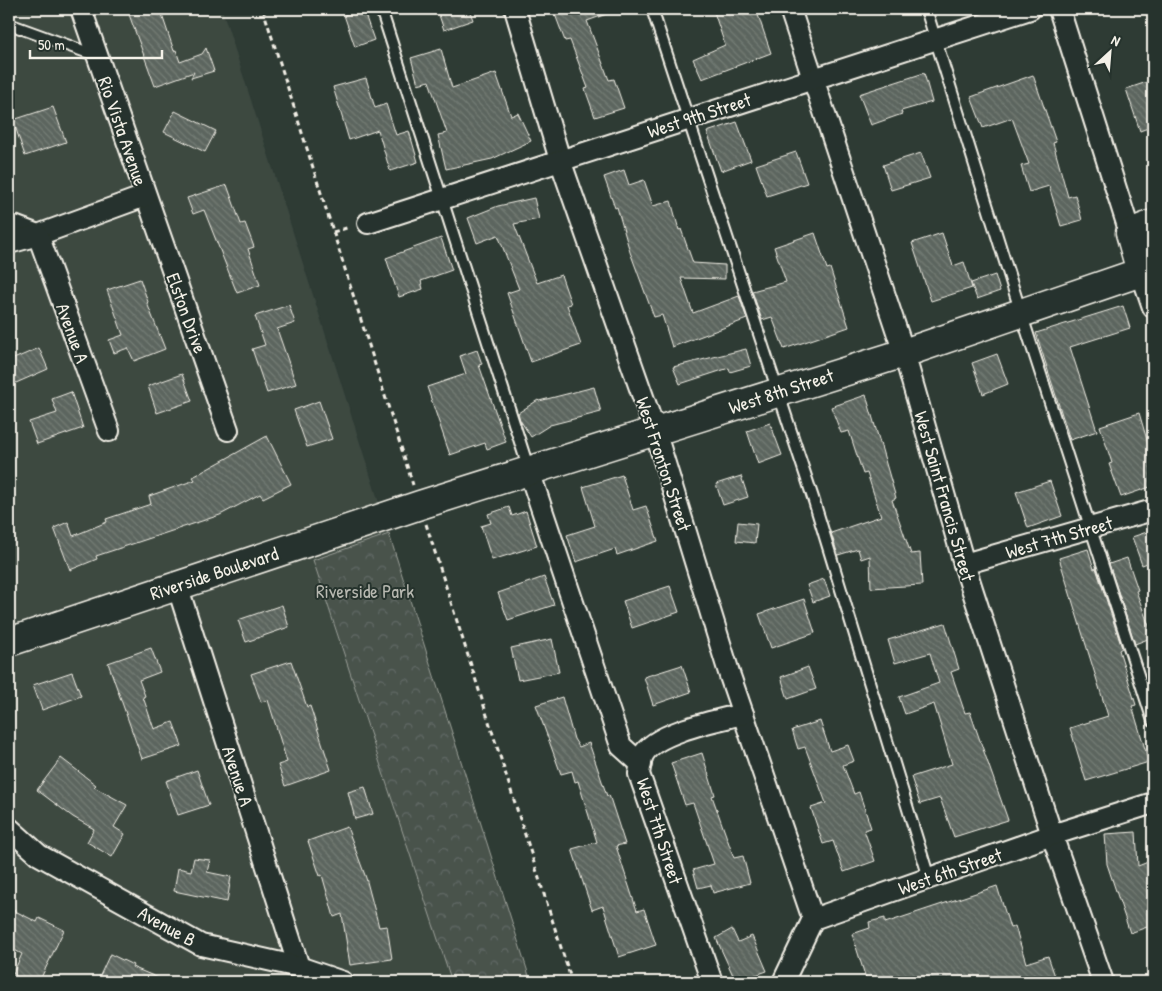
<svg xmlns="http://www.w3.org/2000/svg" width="1162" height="991" font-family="'Patrick Hand',sans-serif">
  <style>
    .built { fill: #3c4841 }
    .forest { fill: url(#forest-crowns); stroke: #9ea29a }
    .building { fill: url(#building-back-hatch); stroke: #f4f1e8 }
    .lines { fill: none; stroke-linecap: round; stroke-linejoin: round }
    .lane-casing { stroke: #f4f1e8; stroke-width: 14 }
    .street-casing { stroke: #f4f1e8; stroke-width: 24 }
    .secondary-casing { stroke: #f4f1e8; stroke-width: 31 }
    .path { stroke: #f4f1e8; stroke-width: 3; stroke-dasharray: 5 4; stroke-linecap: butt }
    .lane { stroke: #26332d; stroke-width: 10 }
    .street { stroke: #26332d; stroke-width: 20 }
    .secondary { stroke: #26332d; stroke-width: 28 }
    .labels { text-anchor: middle; stroke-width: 4; stroke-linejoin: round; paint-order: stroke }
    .street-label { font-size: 19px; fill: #f4f1e8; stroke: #26332d }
    .park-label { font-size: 19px; fill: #b8b9b1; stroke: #26332d }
  </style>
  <defs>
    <pattern id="forest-crowns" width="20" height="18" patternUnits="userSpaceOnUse" patternTransform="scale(1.25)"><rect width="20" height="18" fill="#48524c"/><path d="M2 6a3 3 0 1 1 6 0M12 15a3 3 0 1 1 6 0" fill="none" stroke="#636b66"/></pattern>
    <pattern id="building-back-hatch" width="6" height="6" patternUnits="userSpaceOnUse" patternTransform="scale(1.25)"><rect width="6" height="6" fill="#5c655e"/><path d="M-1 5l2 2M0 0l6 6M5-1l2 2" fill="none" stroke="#747c75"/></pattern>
  </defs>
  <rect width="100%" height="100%" fill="#2e3b34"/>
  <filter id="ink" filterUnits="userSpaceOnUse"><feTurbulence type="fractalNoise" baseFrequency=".02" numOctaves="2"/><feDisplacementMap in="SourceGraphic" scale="10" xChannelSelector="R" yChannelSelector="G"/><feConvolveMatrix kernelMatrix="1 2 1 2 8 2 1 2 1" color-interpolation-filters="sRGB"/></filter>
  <g filter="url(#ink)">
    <polygon class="built" points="9,9 222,9 389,534 313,561 452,982 9,982"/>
    <polygon class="forest" points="389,534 531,982 452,982 313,560"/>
    <g class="building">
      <polygon points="127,9 160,9 174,51 176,50 180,62 202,54 206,48 214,71 191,78 194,72 155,86"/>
      <polygon points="363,9 374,40 355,47 344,15"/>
      <polygon points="437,9 469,9 473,20 444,30"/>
      <polygon points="553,9 615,9 615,11 587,21 609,80 614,79 624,108 595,117 585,89 588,88 570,40 565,41"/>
      <polygon points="713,9 756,9 771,53 702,79 693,59 725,45"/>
      <polygon points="441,49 452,88 496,73 511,116 518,113 531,141 492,159 446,169 438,135 447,133 429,81 418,84 411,58"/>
      <polygon points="924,73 932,102 901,111 902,114 871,125 859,94"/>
      <polygon points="1033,75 1056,142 1053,143 1068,197 1075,195 1082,220 1061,226 1049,186 1029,192 1021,166 1029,164 1012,118 983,128 971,97"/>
      <polygon points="366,78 375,108 386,104 396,135 409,131 418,162 390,171 378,130 349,140 333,87"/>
      <polygon points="1153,80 1153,126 1140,131 1126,89"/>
      <polygon points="53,107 66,142 25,156 13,120"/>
      <polygon points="175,111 216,131 205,152 164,132"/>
      <polygon points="737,122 751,160 721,171 707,132"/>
      <polygon points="796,152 807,183 767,196 756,165"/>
      <polygon points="921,153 930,178 891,190 883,165"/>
      <polygon points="624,170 629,185 644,180 653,206 671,201 679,230 681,229 693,263 725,265 725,279 681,278 693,313 739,296 747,319 672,347 662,315 654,317 630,252 617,207 615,208 604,177"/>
      <polygon points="227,185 241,224 245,223 254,247 248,249 260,285 237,293 204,210 193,214 187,198"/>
      <polygon points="534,198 539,219 514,224 537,283 561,275 571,304 567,305 581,345 531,362 507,293 519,289 498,235 477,243 468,218 498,206"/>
      <polygon points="815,233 827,269 830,268 849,327 784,349 772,317 762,320 752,291 786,282 774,247"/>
      <polygon points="942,233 953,266 964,262 972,288 931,301 912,243"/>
      <polygon points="441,238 452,270 421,281 423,289 399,297 386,258"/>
      <polygon points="995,275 1000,291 977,299 971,283"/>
      <polygon points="140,279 148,302 147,303 165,349 134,361 128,348 114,353 109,340 123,335 107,290"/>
      <polygon points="289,305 295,323 277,329 296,384 267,393 252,349 265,345 255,316"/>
      <polygon points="1123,306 1130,328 1070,347 1097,431 1070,440 1036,333"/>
      <polygon points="39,348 48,369 9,386 9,361"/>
      <polygon points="746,349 751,366 730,372 729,368 680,384 673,367"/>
      <polygon points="477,350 482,364 479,365 506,442 487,449 485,443 450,455 427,387 466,374 460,356"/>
      <polygon points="997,354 1008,384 983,394 972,363"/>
      <polygon points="182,374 192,401 157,413 148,386"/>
      <polygon points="594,387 601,412 550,425 531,437 520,420 518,413 538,400 539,401"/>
      <polygon points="71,392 83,428 37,444 29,422 57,413 52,399"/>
      <polygon points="866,395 896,498 892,500 911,554 920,553 922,585 871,588 870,556 861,559 858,549 838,555 831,533 881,516 867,473 863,474 849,431 841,433 831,407"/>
      <polygon points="319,401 332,439 307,447 294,410"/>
      <polygon points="1139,413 1153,460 1153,486 1121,497 1109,464 1112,463 1100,426"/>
      <polygon points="770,423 782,455 758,464 747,431"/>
      <polygon points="267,436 291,484 263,498 260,494 220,515 96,556 97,559 70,570 54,528 68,522 73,536 107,522 106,519 151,504 149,496 195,480 193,477"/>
      <polygon points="622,475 633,510 646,506 658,541 617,555 615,549 576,562 567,535 595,526 583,487"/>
      <polygon points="741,476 748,497 723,505 716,484"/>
      <polygon points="1050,481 1062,516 1028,528 1016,492"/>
      <polygon points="509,507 512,516 526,511 537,546 492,560 481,526 491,523 488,514"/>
      <polygon points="738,522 757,524 755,543 736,541"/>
      <polygon points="1153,530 1153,561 1142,565 1132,537"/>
      <polygon points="1088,549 1094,569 1096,568 1122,648 1119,650 1136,705 1132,706 1149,762 1086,781 1070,728 1108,716 1059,558"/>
      <polygon points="1127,558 1138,590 1136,591 1153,637 1135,644 1109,564"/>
      <polygon points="544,577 554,605 508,620 498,593"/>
      <polygon points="824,579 830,596 813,602 807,585"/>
      <polygon points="670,586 679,612 632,628 623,601"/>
      <polygon points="804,599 815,633 771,648 759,614"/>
      <polygon points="282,605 289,627 246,642 238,620"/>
      <polygon points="945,623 959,669 951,672 965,713 970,712 1008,820 954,837 940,798 920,804 911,777 952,764 934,704 905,714 899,697 939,683 930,653 895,663 888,640"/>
      <polygon points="552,639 559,672 518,680 511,648"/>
      <polygon points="151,648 160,672 139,680 145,696 143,697 154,729 173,722 182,746 142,759 108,663"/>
      <polygon points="291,661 307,707 310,706 331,770 285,786 278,765 287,762 268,700 261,702 251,674"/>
      <polygon points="682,665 691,692 653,705 644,677"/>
      <polygon points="808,667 816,689 788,699 781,677"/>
      <polygon points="72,672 81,696 42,710 33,685"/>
      <polygon points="562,697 574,739 579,747 589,743 607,796 609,795 625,844 616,846 637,911 644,909 656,945 619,957 603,906 592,910 572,849 597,842 578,781 575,782 572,771 561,774 536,705"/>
      <polygon points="820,721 830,751 848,745 854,761 843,765 854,794 859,792 871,828 864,830 875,861 844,872 833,841 823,844 811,808 826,803 805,747 798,749 792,730"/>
      <polygon points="702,753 715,795 712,796 734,858 743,856 750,883 713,893 711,885 698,888 693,870 714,864 693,803 685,805 671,763"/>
      <polygon points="61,758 96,785 94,787 127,805 114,827 125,834 112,857 87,842 94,829 73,817 37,790"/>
      <polygon points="197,770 209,805 178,815 166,781"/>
      <polygon points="365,787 373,814 355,819 348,792"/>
      <polygon points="347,827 366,878 379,927 387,926 392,959 350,965 342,914 334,917 322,875 320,876 308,841"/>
      <polygon points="1136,832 1138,866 1153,860 1153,925 1130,933 1107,864 1105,834"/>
      <polygon points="194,858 210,860 207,872 231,877 227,902 174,891 178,868 191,871"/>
      <polygon points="997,886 1010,928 1015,926 1026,963 1048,956 1057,982 867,982 852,934 870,928 869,922 885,918 885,923"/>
      <polygon points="9,908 37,922 39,918 64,930 39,982 9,982 22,954 9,947"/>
      <polygon points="732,929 738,942 752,936 767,971 736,982 716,938"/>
      <polygon points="110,954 133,965 132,967 168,982 97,982"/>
    </g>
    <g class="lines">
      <defs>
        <g id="lane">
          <polyline points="381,9 529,470"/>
          <polyline points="652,9 814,501 929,878"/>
          <polyline points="926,9 1021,313 1153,721"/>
          <polyline points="9,24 97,56"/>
        </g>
        <g id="street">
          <polyline points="81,9 228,430"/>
          <polyline points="515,9 560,160 655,431 730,676 813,919"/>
          <polyline points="790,9 904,353 964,564 1052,835 1103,982"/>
          <polyline points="1059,9 1130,233"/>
          <polyline points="368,223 1030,9"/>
          <polyline points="9,224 38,235 145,196"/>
          <polyline points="9,243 38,235 109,431"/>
          <polyline points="1141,272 1153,307"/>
          <polyline points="529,471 621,746 641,764"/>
          <polyline points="964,564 1153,510"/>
          <polyline points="177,585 299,967"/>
          <polyline points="9,828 39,855 201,945 299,967 343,982"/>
          <path d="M712,982L639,774C640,768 641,760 643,755C655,732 719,720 743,714"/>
          <polyline points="783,982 813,919 1052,835 1153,803"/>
        </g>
        <polyline id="secondary" points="9,642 420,505 904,353 1141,272 1130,233 1153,224"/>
      </defs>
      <use href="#lane" class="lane-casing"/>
      <use href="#street" class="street-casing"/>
      <use href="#secondary" class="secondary-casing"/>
      <g class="path">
        <polyline points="263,9 413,485"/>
        <polyline points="333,232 350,227"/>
        <polyline points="426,524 572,982"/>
      </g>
      <use href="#lane" class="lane"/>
      <use href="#street" class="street"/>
      <use href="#secondary" class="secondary"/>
    </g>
  </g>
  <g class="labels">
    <g class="street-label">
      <text transform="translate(699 115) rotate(-18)" y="7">West 9th Street</text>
      <text transform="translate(123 131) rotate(71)" y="7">Rio Vista Avenue</text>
      <text transform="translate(187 313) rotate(70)" y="7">Elston Drive</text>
      <text transform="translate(73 333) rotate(70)" y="7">Avenue A</text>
      <text transform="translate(781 391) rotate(-18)" y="7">West 8th Street</text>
      <text transform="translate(664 464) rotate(72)" y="7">West Fronton Street</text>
      <text transform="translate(945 496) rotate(74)" y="7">West Saint Francis Street</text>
      <text transform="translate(1059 537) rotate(-16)" y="7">West 7th Street</text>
      <text transform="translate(214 573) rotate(-18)" y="7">Riverside Boulevard</text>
      <text transform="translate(238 776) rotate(72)" y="7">Avenue A</text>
      <text transform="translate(660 831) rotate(72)" y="7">West 7th Street</text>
      <text transform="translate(950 871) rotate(-19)" y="7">West 6th Street</text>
      <text transform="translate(167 926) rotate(29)" y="7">Avenue B</text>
    </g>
    <g class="park-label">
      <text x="365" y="598">Riverside Park</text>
    </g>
  </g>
  <rect width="1162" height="991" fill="none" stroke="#26332d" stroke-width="30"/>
  <rect x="15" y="15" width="1132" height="961" fill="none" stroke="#f4f1e8" stroke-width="2" filter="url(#ink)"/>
  <g transform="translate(1110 52) rotate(26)" stroke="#26332d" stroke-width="4" paint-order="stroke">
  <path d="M0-4L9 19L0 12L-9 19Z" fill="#f4f1e8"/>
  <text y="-8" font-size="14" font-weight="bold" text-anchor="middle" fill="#f4f1e8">N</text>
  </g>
  <path d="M30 50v8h132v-8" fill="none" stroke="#f4f1e8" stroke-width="2.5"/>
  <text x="38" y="50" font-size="15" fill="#f4f1e8" stroke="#26332d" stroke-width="4" paint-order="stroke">50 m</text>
</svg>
